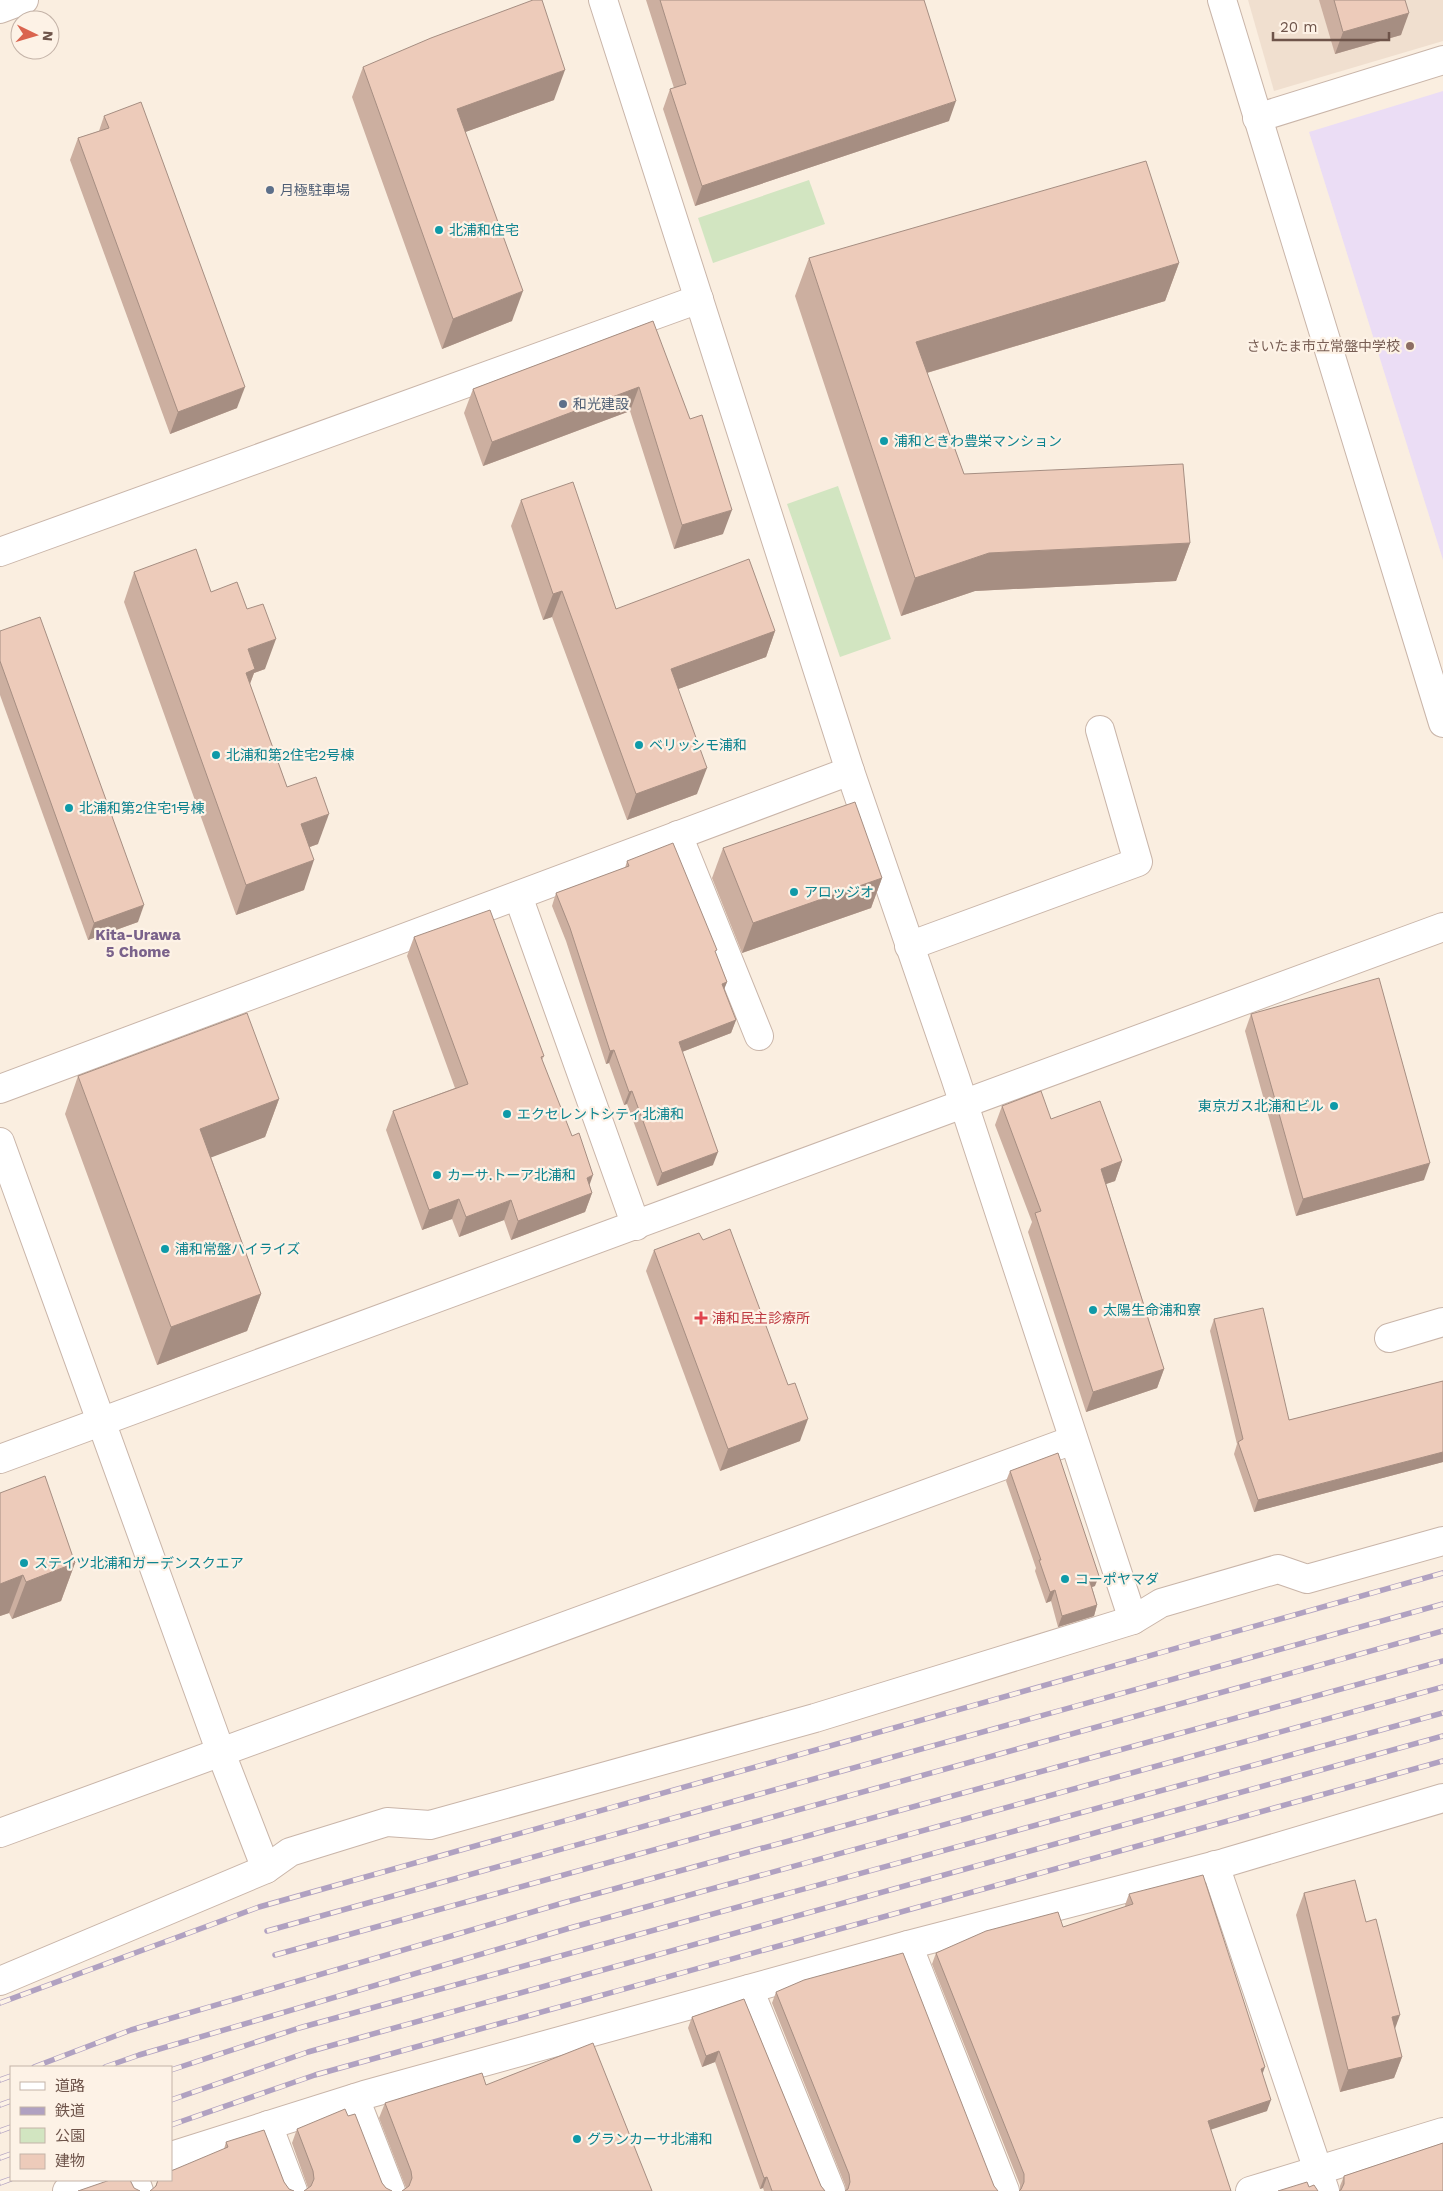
<svg xmlns="http://www.w3.org/2000/svg" width="1443" height="2191" font-family="'Work Sans','Noto Sans JP',sans-serif">
  <style>
    .residential { fill: #f0dfcf }
    .education { fill: #ebddf5 }
    .green { fill: #d2e5c1 }
    .lines { fill: none; stroke-linecap: round; stroke-linejoin: round }
    .minor-casing { stroke: #c9b5a9; stroke-width: 30 }
    .minor { stroke: #fff; stroke-width: 28 }
    .rail-casing { stroke: #b0a1c1; stroke-width: 5.5 }
    .rail { stroke: #fdf2e6; stroke-width: 4; stroke-dasharray: 11; stroke-linecap: butt }
    .wall { fill: #ccafa0 }
    .shaded-wall { fill: #a68e82 }
    .building { fill: #edcbba; stroke: #a68e82 }
    .service-dot { fill: #5c6f8a; stroke: #fdf2e6; stroke-width: 2 }
    .culture-dot { fill: #0f9aa8; stroke: #fdf2e6; stroke-width: 2 }
    .education-dot { fill: #8d6e63; stroke: #fdf2e6; stroke-width: 2 }
    .health-dot { fill: #e0444e; stroke: #fdf2e6; stroke-width: 2 }
    .labels { text-anchor: middle; stroke-width: 4.5; stroke-linejoin: round; paint-order: stroke }
    .service-label { font-size: 14px; fill: #4e5e75; stroke: #fdf2e6; text-anchor: start }
    .culture-label { font-size: 14px; fill: #0d838f; stroke: #fdf2e6; text-anchor: start }
    .education-label { font-size: 14px; fill: #785e54; stroke: #fdf2e6; text-anchor: end }
    .health-label { font-size: 14px; fill: #be3a42; stroke: #fdf2e6; text-anchor: start }
    .neighbourhood-label { font-size: 15px; font-weight: bold; fill: #7a628b; stroke: #fdf2e6 }
  </style>
  <rect width="100%" height="100%" fill="#faeee0"/>
  <polygon class="residential" points="1248,0 1443,0 1443,41 1274,91"/>
  <polygon class="education" points="1443,91 1443,560 1309,132"/>
  <g class="green">
    <polygon points="809,180 825,224 713,263 698,218"/>
    <polygon points="838,486 891,639 840,657 787,504"/>
  </g>
  <g class="lines">
    <defs>
      <g id="minor">
        <polyline points="603,0 850,771 955,1077 1133,1620"/>
        <polyline points="1222,0 1443,723"/>
        <polyline points="0,9 24,0"/>
        <polyline points="1257,118 1443,60"/>
        <polyline points="0,552 699,299"/>
        <polyline points="678,835 759,1036"/>
        <polyline points="518,896 636,1226"/>
        <polyline points="909,946 1138,862 1100,730"/>
        <polyline points="0,1089 850,771"/>
        <polyline points="0,1142 221,1753 266,1869"/>
        <polyline points="1389,1338 1443,1322"/>
        <polyline points="0,1459 1443,927"/>
        <polyline points="0,1833 1073,1440"/>
        <polyline points="1215,1865 1325,2191"/>
        <polyline points="908,1945 1005,2191"/>
        <polyline points="0,1981 266,1869 290,1852 387,1822 430,1825 815,1718 1133,1620 1161,1603 1278,1569 1307,1579 1443,1541"/>
        <polyline points="749,1989 831,2191"/>
        <polyline points="355,2098 391,2191"/>
        <polyline points="268,2125 293,2191"/>
        <polyline points="171,2156 364,2095 908,1945 1224,1863 1443,1798"/>
        <polyline points="135,2180 139,2191"/>
        <polyline points="67,2191 99,2180"/>
        <polyline points="1250,2191 1443,2132"/>
      </g>
    </defs>
    <use href="#minor" class="minor-casing"/>
    <use href="#minor" class="minor"/>
    <defs>
      <g id="rail">
        <polyline points="267,1931 1443,1604"/>
        <polyline points="275,1955 1443,1631"/>
        <polyline points="0,2003 259,1907 1443,1573"/>
        <polyline points="34,2067 131,2030 563,1903 1443,1661"/>
        <polyline points="105,2067 139,2055 570,1928 1443,1687"/>
        <polyline points="171,2070 299,2028 1443,1713"/>
        <polyline points="0,2080 11,2076"/>
        <polyline points="171,2100 308,2052 1443,1736"/>
        <polyline points="0,2105 11,2101"/>
        <polyline points="171,2125 315,2075 1443,1761"/>
        <polyline points="0,2131 11,2127"/>
        <polyline points="0,2158 11,2154"/>
        <polyline points="0,2183 11,2179"/>
      </g>
    </defs>
    <use href="#rail" class="rail-casing"/>
    <use href="#rail" class="rail"/>
  </g>
  <g class="wall">
    <polygon points="646,0 924,0 949,121 695,206 663,109 670,89 674,88"/>
    <polygon points="1319,0 1405,0 1401,35 1335,54"/>
    <polygon points="363,67 554,100 465,132 512,321 442,349 352,97"/>
    <polygon points="104,116 237,408 170,434 70,160 78,138 99,131"/>
    <polygon points="809,258 1179,263 1165,301 927,373 964,474 1190,543 1176,581 975,591 901,616 795,296"/>
    <polygon points="653,321 723,534 674,549 630,411 483,466 464,413 473,389"/>
    <polygon points="521,500 616,609 775,631 766,657 678,689 697,794 627,820 552,617 543,620 511,526"/>
    <polygon points="134,572 265,669 254,673 250,684 287,787 318,844 310,847 304,890 236,915 124,602"/>
    <polygon points="0,631 138,922 88,940 0,695"/>
    <polygon points="723,848 882,878 871,908 742,953 712,878"/>
    <polygon points="627,861 716,954 727,982 724,988 736,1020 731,1033 682,1052 713,1165 657,1186 627,1104 624,1105 609,1063 606,1064 566,941 552,906 556,893 625,868"/>
    <polygon points="414,937 544,1056 542,1060 592,1193 585,1212 511,1240 504,1220 459,1237 452,1219 422,1230 386,1130 393,1111 455,1088 407,956"/>
    <polygon points="1251,1014 1424,1180 1296,1216 1245,1031"/>
    <polygon points="78,1076 279,1099 265,1137 211,1157 261,1294 247,1331 157,1365 65,1114"/>
    <polygon points="1002,1106 1051,1119 1122,1161 1115,1181 1106,1184 1164,1369 1157,1388 1086,1412 1028,1232 1032,1222 995,1125"/>
    <polygon points="654,1250 800,1441 720,1471 646,1271"/>
    <polygon points="1214,1319 1289,1420 1443,1381 1443,1462 1254,1512 1234,1454 1237,1444 1210,1331"/>
    <polygon points="1010,1471 1095,1586 1092,1587 1097,1605 1094,1616 1058,1627 1051,1601 1046,1603 1035,1571 1036,1568 1006,1481"/>
    <polygon points="0,1493 75,1563 61,1601 12,1619 9,1613 0,1616"/>
    <polygon points="1304,1893 1366,1922 1402,2057 1394,2078 1340,2092 1296,1915"/>
    <polygon points="1129,1894 1262,2074 1267,2111 1020,2190 1020,2185 932,1964 936,1953 1063,1927 1126,1907 1125,1905"/>
    <polygon points="776,1992 994,2186 846,2190 845,2185 772,2003"/>
    <polygon points="744,1999 821,2186 825,2191 764,2191 763,2188 760,2189 715,2062 702,2067 688,2028 692,2017"/>
    <polygon points="486,2085 652,2191 406,2188 379,2118 385,2103"/>
    <polygon points="348,2116 382,2183 386,2188 308,2188 292,2143 297,2129"/>
    <polygon points="226,2142 284,2182 289,2189 155,2187 158,2180 224,2149"/>
    <polygon points="1443,2143 1340,2191 1340,2186 1344,2176"/>
  </g>
  <g class="shaded-wall">
    <polygon points="1409,13 1401,35 1335,54 1343,32"/>
    <polygon points="565,70 554,100 446,139 457,109"/>
    <polygon points="956,101 949,121 695,206 702,186"/>
    <polygon points="1179,263 1165,301 903,380 916,342"/>
    <polygon points="523,291 512,321 442,349 453,319"/>
    <polygon points="245,387 237,408 170,434 178,412"/>
    <polygon points="639,387 630,411 483,466 492,442"/>
    <polygon points="732,510 723,534 674,549 682,525"/>
    <polygon points="1190,543 1176,581 975,591 901,616 915,578 989,553"/>
    <polygon points="562,591 552,617 543,620 553,594"/>
    <polygon points="775,631 766,657 662,695 671,669"/>
    <polygon points="276,639 265,669 254,673 244,699 248,649"/>
    <polygon points="707,768 697,794 627,820 636,794"/>
    <polygon points="329,814 318,844 290,854 301,824"/>
    <polygon points="314,860 304,890 236,915 246,885"/>
    <polygon points="882,878 871,908 742,953 753,923"/>
    <polygon points="144,905 138,922 88,940 94,923"/>
    <polygon points="727,982 722,995 722,984"/>
    <polygon points="736,1020 731,1033 674,1055 679,1042"/>
    <polygon points="614,1050 609,1063 606,1064 610,1051"/>
    <polygon points="632,1091 627,1104 624,1105 629,1092"/>
    <polygon points="279,1099 265,1137 186,1167 200,1129"/>
    <polygon points="718,1152 713,1165 657,1186 662,1173"/>
    <polygon points="1122,1161 1115,1181 1094,1188 1101,1169"/>
    <polygon points="1430,1163 1424,1180 1296,1216 1303,1199"/>
    <polygon points="593,1175 586,1195 587,1178"/>
    <polygon points="592,1193 585,1212 511,1240 518,1221"/>
    <polygon points="459,1199 452,1219 422,1230 429,1210"/>
    <polygon points="511,1200 504,1220 459,1237 466,1217"/>
    <polygon points="261,1294 247,1331 157,1365 171,1327"/>
    <polygon points="1164,1369 1157,1388 1086,1412 1093,1392"/>
    <polygon points="808,1419 800,1441 720,1471 728,1449"/>
    <polygon points="1443,1452 1443,1462 1254,1512 1258,1500"/>
    <polygon points="75,1563 61,1601 12,1619 26,1582"/>
    <polygon points="23,1575 9,1613 0,1616 0,1584"/>
    <polygon points="1099,1576 1095,1586 1085,1589 1089,1579"/>
    <polygon points="1055,1590 1051,1601 1046,1603 1050,1592"/>
    <polygon points="1097,1605 1094,1616 1058,1627 1062,1616"/>
    <polygon points="1400,2015 1392,2037 1392,2017"/>
    <polygon points="719,2051 715,2062 702,2067 706,2056"/>
    <polygon points="1402,2057 1394,2078 1340,2092 1348,2070"/>
    <polygon points="1265,2067 1261,2078 1261,2069"/>
    <polygon points="1271,2100 1267,2111 1204,2132 1208,2121"/>
    <polygon points="767,2177 763,2188 760,2189 764,2178"/>
  </g>
  <g class="building">
    <polygon points="533,0 542,0 565,70 457,109 523,291 453,319 363,67 431,38"/>
    <polygon points="660,0 924,0 956,101 702,186 670,89 686,84"/>
    <polygon points="1334,0 1405,0 1409,13 1343,32"/>
    <polygon points="141,102 245,387 178,412 78,138 109,128 104,116"/>
    <polygon points="1146,161 1179,263 916,342 964,474 1183,464 1190,543 989,553 915,578 809,258"/>
    <polygon points="653,321 690,419 702,415 732,510 682,525 639,387 492,442 473,389"/>
    <polygon points="573,482 616,609 749,559 775,631 671,669 707,768 636,794 562,591 553,594 521,500"/>
    <polygon points="196,549 211,592 237,582 247,609 263,604 276,639 248,649 255,669 246,673 287,787 316,777 329,814 301,824 314,860 246,885 134,572"/>
    <polygon points="40,617 144,905 94,923 0,661 0,631"/>
    <polygon points="855,802 882,878 753,923 723,848"/>
    <polygon points="673,843 717,950 715,951 727,982 722,984 736,1020 679,1042 718,1152 662,1173 632,1091 629,1092 614,1050 610,1051 570,928 556,893 629,866 627,861"/>
    <polygon points="490,910 544,1056 541,1057 572,1136 579,1133 593,1175 587,1178 592,1193 518,1221 511,1200 466,1217 459,1199 429,1210 393,1111 468,1084 414,937"/>
    <polygon points="1379,978 1430,1163 1303,1199 1251,1014"/>
    <polygon points="247,1013 279,1099 200,1129 261,1294 171,1327 78,1076"/>
    <polygon points="1041,1091 1051,1119 1100,1101 1122,1161 1101,1169 1164,1369 1093,1392 1035,1213 1041,1211 1002,1106"/>
    <polygon points="730,1229 788,1385 795,1383 808,1419 728,1449 654,1250 699,1233 703,1240"/>
    <polygon points="1263,1308 1289,1420 1443,1381 1443,1452 1258,1500 1238,1442 1243,1439 1214,1319"/>
    <polygon points="1058,1453 1099,1576 1089,1579 1097,1605 1062,1616 1055,1590 1050,1592 1039,1560 1041,1560 1010,1471"/>
    <polygon points="45,1476 75,1563 26,1582 23,1575 0,1584 0,1493"/>
    <polygon points="1203,1875 1265,2067 1261,2069 1271,2100 1208,2121 1231,2191 1019,2191 1021,2189 1024,2182 1024,2174 936,1953 986,1931 1058,1912 1063,1927 1133,1904 1129,1894"/>
    <polygon points="1355,1880 1366,1922 1376,1919 1400,2015 1392,2017 1402,2057 1348,2070 1304,1893"/>
    <polygon points="903,1953 994,2186 998,2191 845,2191 848,2189 850,2182 849,2174 776,1992 804,1980"/>
    <polygon points="744,1999 821,2186 825,2191 772,2191 767,2177 764,2178 719,2051 706,2056 692,2017"/>
    <polygon points="593,2043 652,2191 402,2191 409,2186 412,2178 411,2171 385,2103 482,2073 486,2085"/>
    <polygon points="345,2109 348,2116 355,2114 382,2183 386,2188 392,2191 304,2191 311,2186 314,2179 313,2171 297,2129"/>
    <polygon points="264,2130 284,2182 289,2189 294,2191 150,2191 156,2186 158,2180 171,2180 171,2171 228,2147 226,2142"/>
    <polygon points="1443,2143 1443,2191 1339,2191 1341,2190 1344,2184 1344,2176"/>
    <polygon points="110,2180 130,2180 134,2188 140,2191 78,2191"/>
    <polygon points="1307,2182 1309,2187 1314,2185 1318,2191 1278,2191"/>
  </g>
  <g class="service-dot">
    <circle cx="270" cy="190" r="5"/>
    <circle cx="563" cy="404" r="5"/>
  </g>
  <g class="culture-dot">
    <circle cx="439" cy="230" r="5"/>
    <circle cx="884" cy="441" r="5"/>
    <circle cx="639" cy="745" r="5"/>
    <circle cx="216" cy="755" r="5"/>
    <circle cx="69" cy="808" r="5"/>
    <circle cx="794" cy="892" r="5"/>
    <circle cx="1334" cy="1106" r="5"/>
    <circle cx="507" cy="1114" r="5"/>
    <circle cx="437" cy="1175" r="5"/>
    <circle cx="165" cy="1249" r="5"/>
    <circle cx="1093" cy="1310" r="5"/>
    <circle cx="24" cy="1563" r="5"/>
    <circle cx="1065" cy="1579" r="5"/>
    <circle cx="577" cy="2139" r="5"/>
  </g>
  <circle class="education-dot" cx="1410" cy="346" r="5"/>
  <path class="health-dot" d="M698.5 1310.5h5v5h5v5h-5v5h-5v-5h-5v-5h5z"/>
  <g class="labels">
    <g class="service-label">
      <text x="280" y="195">月極駐車場</text>
      <text x="573" y="409">和光建設</text>
    </g>
    <g class="culture-label">
      <text x="449" y="235">北浦和住宅</text>
      <text x="894" y="446">浦和ときわ豊栄マンション</text>
      <text x="649" y="750">ベリッシモ浦和</text>
      <text x="226" y="760">北浦和第2住宅2号棟</text>
      <text x="79" y="813">北浦和第2住宅1号棟</text>
      <text x="804" y="897">アロッジオ</text>
      <text x="1324" y="1111" text-anchor="end">東京ガス北浦和ビル</text>
      <text x="517" y="1119">エクセレントシティ北浦和</text>
      <text x="447" y="1180">カーサ.トーア北浦和</text>
      <text x="175" y="1254">浦和常盤ハイライズ</text>
      <text x="1103" y="1315">太陽生命浦和寮</text>
      <text x="34" y="1568">ステイツ北浦和ガーデンスクエア</text>
      <text x="1075" y="1584">コーポヤマダ</text>
      <text x="587" y="2144">グランカーサ北浦和</text>
    </g>
    <g class="education-label">
      <text x="1400" y="351">さいたま市立常盤中学校</text>
    </g>
    <g class="health-label">
      <text x="712" y="1323">浦和民主診療所</text>
    </g>
    <g class="neighbourhood-label">
      <text x="138" y="940">Kita-Urawa<tspan x="138" dy="17">5 Chome</tspan></text>
    </g>
  </g>
  <rect x="10" y="2066" width="162" height="115" fill="#fdf2e6" stroke="#c4b3a8"/>
  <rect x="20" y="2082" width="25" height="8" fill="#ffffff" stroke="#c4b3a8"/>
  <text x="55" y="2091" font-size="15" fill="#6e544a">道路</text>
  <rect x="20" y="2107" width="25" height="8" fill="#b0a1c1" stroke="#c4b3a8"/>
  <text x="55" y="2116" font-size="15" fill="#6e544a">鉄道</text>
  <rect x="20" y="2128" width="25" height="15" fill="#d2e5c1" stroke="#c4b3a8"/>
  <text x="55" y="2141" font-size="15" fill="#6e544a">公園</text>
  <rect x="20" y="2154" width="25" height="15" fill="#edcbba" stroke="#c4b3a8"/>
  <text x="55" y="2166" font-size="15" fill="#6e544a">建物</text>
  <g transform="translate(35 35) rotate(95)"><circle r="24" fill="#fdf2e6" stroke="#c4b3a8"/>
  <path d="M0-4L9 19L0 12L-9 19Z" fill="#da644f"/>
  <text y="-8" font-size="14" font-weight="bold" text-anchor="middle" fill="#6e544a">N</text>
  </g>
  <path d="M1273 32v8h116v-8" fill="none" stroke="#6e544a" stroke-width="2.5"/>
  <text x="1280" y="32" font-size="15" fill="#6e544a" stroke="#fdf2e6" stroke-width="4" paint-order="stroke">20 m</text>
</svg>
